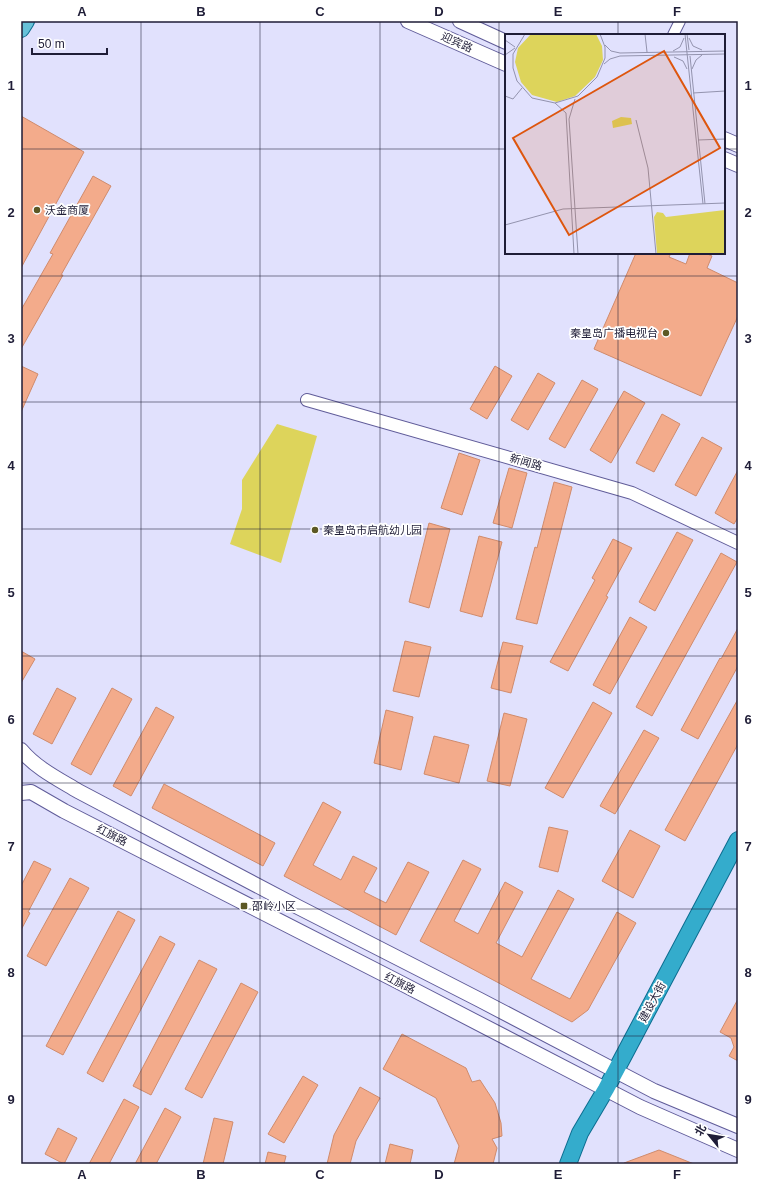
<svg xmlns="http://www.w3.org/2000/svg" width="759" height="1185" font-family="Arial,'Noto Sans SC',sans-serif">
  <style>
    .green { fill: #ddd45b }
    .building { fill: #f3ab8b; stroke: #d08b6c }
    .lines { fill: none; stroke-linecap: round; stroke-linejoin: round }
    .minor-casing { stroke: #605c99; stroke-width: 12 }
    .tertiary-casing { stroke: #605c99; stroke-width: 14 }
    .secondary-casing { stroke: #605c99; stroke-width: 16 }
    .primary-casing { stroke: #0c6d90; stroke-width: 18 }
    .trunk-casing { stroke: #0c6d90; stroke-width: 18 }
    .minor { stroke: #fff; stroke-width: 10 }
    .tertiary { stroke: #fff; stroke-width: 12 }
    .secondary { stroke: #fff; stroke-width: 14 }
    .primary { stroke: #67c1d9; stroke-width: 16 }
    .trunk { stroke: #34accc; stroke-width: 16 }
    .grid { fill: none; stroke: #1f1d37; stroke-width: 1; stroke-opacity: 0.55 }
    .poi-dot { fill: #5c5824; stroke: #fff; stroke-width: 1.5 }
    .labels { text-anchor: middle; stroke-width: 3.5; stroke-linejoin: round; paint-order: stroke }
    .street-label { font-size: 11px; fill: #1f1d37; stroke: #fff }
    .poi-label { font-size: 11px; fill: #1f1d37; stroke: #fff; text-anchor: start }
    .inset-road { fill: none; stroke: #9393ae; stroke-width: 1 }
    .view { fill: #de560e; fill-opacity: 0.15; stroke: #de560e; stroke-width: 2 }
    .inset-edge { fill: none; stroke: #1f1d37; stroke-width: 2 }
    .neatline { fill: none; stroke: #1f1d37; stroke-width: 1.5 }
    .grid-label { font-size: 13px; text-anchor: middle; font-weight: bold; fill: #1f1d37 }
  </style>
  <rect width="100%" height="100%" fill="#e1e1fd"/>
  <polygon class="green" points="277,424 317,436 281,563 230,544 242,509 242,480"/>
  <g class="building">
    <polygon points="21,116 84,152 21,268"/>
    <polygon points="93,176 111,186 61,275 63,275 21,349 21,310 53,254 50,253"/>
    <polygon points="636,253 671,253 669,257 686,264 690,253 705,253 712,256 707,268 738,283 738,316 701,396 594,349"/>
    <polygon points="21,366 38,374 21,412"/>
    <polygon points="495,366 512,376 487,419 470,409"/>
    <polygon points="538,373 555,383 528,430 511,420"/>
    <polygon points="582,380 598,389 565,448 549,439"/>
    <polygon points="624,391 645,403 611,463 590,450"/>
    <polygon points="662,414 680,424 654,472 636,463"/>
    <polygon points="702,437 722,448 696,496 675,485"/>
    <polygon points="459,453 480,460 462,515 441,508"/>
    <polygon points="509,468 527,473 512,528 493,523"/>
    <polygon points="738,470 738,517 734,524 715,513"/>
    <polygon points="554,482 572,487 537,624 516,619 535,547 537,548"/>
    <polygon points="429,523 450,529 429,608 409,602"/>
    <polygon points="677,532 693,540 655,611 639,602"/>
    <polygon points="479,536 502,542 482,617 460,611"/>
    <polygon points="613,539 632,548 606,596 608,597 568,671 550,662 595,580 592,578"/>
    <polygon points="721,553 737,562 652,716 636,707"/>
    <polygon points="630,617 647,627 610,694 593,685"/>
    <polygon points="738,628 738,666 698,739 681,730 720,658 721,659"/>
    <polygon points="405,641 431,647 419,697 393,691"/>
    <polygon points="503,642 523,646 511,693 491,688"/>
    <polygon points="21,651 35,659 21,683"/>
    <polygon points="57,688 76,698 52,744 33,734"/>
    <polygon points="112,688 132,699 91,775 71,764"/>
    <polygon points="738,699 738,744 685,841 665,830"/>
    <polygon points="593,702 612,713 563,798 545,788"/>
    <polygon points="156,707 174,717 131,796 113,786"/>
    <polygon points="386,710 413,717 401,770 374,763"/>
    <polygon points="504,713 527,719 510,786 487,781"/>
    <polygon points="644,730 659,738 615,814 600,806"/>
    <polygon points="434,736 469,745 459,783 424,774"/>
    <polygon points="164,784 275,843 263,866 152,808"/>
    <polygon points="323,802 341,812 313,865 341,880 353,856 377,868 364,892 386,903 408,862 429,872 396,935 284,876"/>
    <polygon points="549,827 568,831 558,872 539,867"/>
    <polygon points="630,830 660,846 633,898 602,881"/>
    <polygon points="463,860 481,869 454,921 478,934 505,882 523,892 496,943 522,957 558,890 574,899 531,979 570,999 617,912 636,923 588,1010 572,1022 420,941"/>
    <polygon points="34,861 51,869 28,912 30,913 21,930 21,886"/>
    <polygon points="70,878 89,888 46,966 27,956"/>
    <polygon points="118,911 135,920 63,1055 46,1046"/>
    <polygon points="160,936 175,944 103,1082 87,1073"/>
    <polygon points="199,960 217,969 151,1095 133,1086"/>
    <polygon points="241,983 258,992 202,1098 185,1089"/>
    <polygon points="738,999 738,1061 729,1056 734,1047 731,1038 720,1032"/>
    <polygon points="402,1034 466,1068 472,1082 480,1080 495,1103 501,1123 502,1136 492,1139 497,1148 493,1164 454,1164 459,1146 436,1098 383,1069"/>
    <polygon points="303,1076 318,1085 284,1143 268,1134"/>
    <polygon points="360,1087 380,1098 356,1141 350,1164 327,1164 334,1135"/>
    <polygon points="124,1099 139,1107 109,1164 89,1164"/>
    <polygon points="165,1108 181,1117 156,1164 135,1164"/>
    <polygon points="214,1118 233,1122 223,1164 203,1164"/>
    <polygon points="58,1128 77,1138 64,1164 45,1154"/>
    <polygon points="390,1144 413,1150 410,1164 385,1164"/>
    <polygon points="659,1150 694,1164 624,1164 624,1163"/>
    <polygon points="268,1152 286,1156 284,1164 265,1164"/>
  </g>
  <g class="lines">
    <defs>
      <polyline id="minor" points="673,35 680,21"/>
      <polyline id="tertiary" points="307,400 632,493 738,543"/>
      <g id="secondary">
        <polyline points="408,21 506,64"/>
        <polyline points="460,21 506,42"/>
        <polyline points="724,139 738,145"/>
        <polyline points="724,159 738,165"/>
        <path d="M21,750C36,768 58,779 78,791L298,907L480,1000L654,1091L738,1126"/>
        <polyline points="21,793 31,792 64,811 393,979 640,1107 738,1150"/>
      </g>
      <polyline id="primary" points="21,29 26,21"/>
      <polyline id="trunk" points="568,1164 580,1133 606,1089 738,840"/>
    </defs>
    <use href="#minor" class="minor-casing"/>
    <use href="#tertiary" class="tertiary-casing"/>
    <use href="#secondary" class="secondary-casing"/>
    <use href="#primary" class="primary-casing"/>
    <use href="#trunk" class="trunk-casing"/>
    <use href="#minor" class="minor"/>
    <use href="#tertiary" class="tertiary"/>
    <use href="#secondary" class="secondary"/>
    <use href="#primary" class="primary"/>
    <use href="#trunk" class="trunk"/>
  </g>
  <path class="grid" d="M141,21V1164M260,21V1164M380,21V1164M499,21V1164M618,21V35M21,149H506M724,149H738M618,253V1164M21,276H738M21,402H738M21,529H738M21,656H738M21,783H738M21,909H738M21,1036H738"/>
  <g class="poi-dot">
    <circle cx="37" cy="210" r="4"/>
    <circle cx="666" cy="333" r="4"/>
    <circle cx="315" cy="530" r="4"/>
    <rect x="240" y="902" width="8" height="8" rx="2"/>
  </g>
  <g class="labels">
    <g class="street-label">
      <text transform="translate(457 42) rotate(24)" y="4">迎宾路</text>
      <text transform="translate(526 462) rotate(16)" y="4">新闻路</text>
      <text transform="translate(112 835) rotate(27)" y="4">红旗路</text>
      <text transform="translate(400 983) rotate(27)" y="4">红旗路</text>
      <text transform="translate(652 1002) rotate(-62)" y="4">建设大街</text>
    </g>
    <g class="poi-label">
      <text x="45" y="214">沃金商厦</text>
      <text x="658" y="337" text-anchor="end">秦皇岛广播电视台</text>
      <text x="323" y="534">秦皇岛市启航幼儿园</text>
      <text x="252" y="910">邵岭小区</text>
    </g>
  </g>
  <g transform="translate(505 34)">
    <rect width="220" height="220" fill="#e1e1fd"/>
    <path d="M26,0H91L97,12L98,26L90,43L70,62L52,68L27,61L16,48L10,28L13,14ZM116,83L126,84L127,90L108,94L107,87ZM220,176V220H152L149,183L152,178L158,179L161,183Z" fill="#ddd45b"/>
    <path class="inset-road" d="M20,0L8,20V34L12,47L27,64L50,69L73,62L92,43L100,24V13L95,0M140,0L142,18M180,0L198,170M182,0L184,16M184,4L188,12L197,16M0,6L10,13M100,11L106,17L115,19L220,17M168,17L175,13L179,4M0,21L10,14M185,22L200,170M169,23L178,27L182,35M99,30L105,25L115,22L220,20M187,35L191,26L197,21M188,59L220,57M0,62L8,65L17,54M70,65L64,85L73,220M50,69L61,79L69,220M131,86L143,134L151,220M193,106L220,105M0,191L58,175L220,169"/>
    <path class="view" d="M159,17L215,114L64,201L8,104Z"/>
    <rect width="220" height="220" class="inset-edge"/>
  </g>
  <rect width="759" height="1185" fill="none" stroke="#ffffff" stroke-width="44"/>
  <g transform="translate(709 1135) rotate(300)" stroke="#ffffff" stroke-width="3" paint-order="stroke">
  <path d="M0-3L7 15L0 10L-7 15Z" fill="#1f1d37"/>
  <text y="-6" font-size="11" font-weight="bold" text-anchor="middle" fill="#1f1d37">北</text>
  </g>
  <path d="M32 48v6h75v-6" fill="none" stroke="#1f1d37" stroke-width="2"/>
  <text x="38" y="48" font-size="12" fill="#1f1d37" stroke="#ffffff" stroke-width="3" paint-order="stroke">50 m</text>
  <rect x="22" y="22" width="715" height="1141" class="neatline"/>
  <g class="grid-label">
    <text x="82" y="16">A</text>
    <text x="201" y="16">B</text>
    <text x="320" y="16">C</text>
    <text x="439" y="16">D</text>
    <text x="558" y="16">E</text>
    <text x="677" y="16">F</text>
    <text x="11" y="90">1</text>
    <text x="748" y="90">1</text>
    <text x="11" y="217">2</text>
    <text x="748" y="217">2</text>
    <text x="11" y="343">3</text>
    <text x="748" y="343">3</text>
    <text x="11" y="470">4</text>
    <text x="748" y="470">4</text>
    <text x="11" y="597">5</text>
    <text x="748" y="597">5</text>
    <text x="11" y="724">6</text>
    <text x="748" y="724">6</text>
    <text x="11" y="851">7</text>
    <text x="748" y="851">7</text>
    <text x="11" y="977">8</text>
    <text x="748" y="977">8</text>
    <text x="11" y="1104">9</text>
    <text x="748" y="1104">9</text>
    <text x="82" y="1179">A</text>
    <text x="201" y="1179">B</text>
    <text x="320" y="1179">C</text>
    <text x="439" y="1179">D</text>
    <text x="558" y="1179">E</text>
    <text x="677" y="1179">F</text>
  </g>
</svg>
